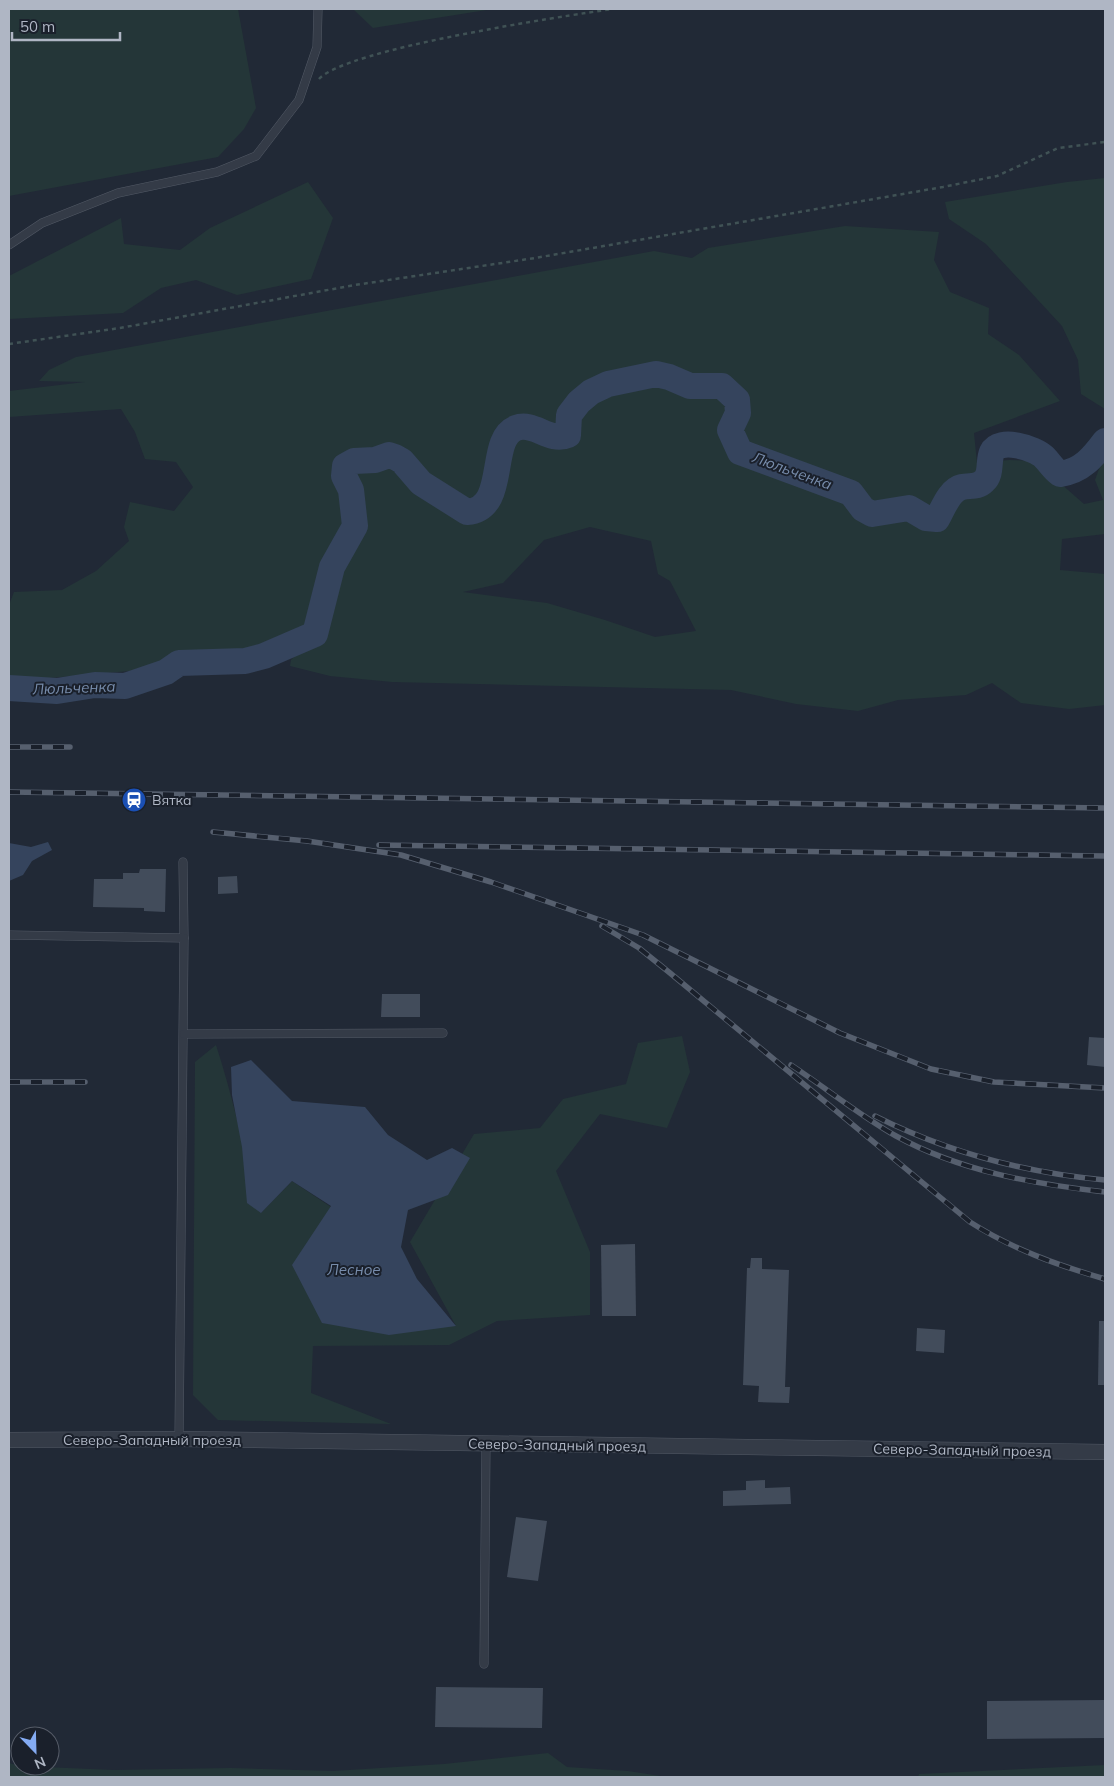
<svg xmlns="http://www.w3.org/2000/svg" width="1114" height="1786" font-family="Mulish,sans-serif">
  <style>
    .green { fill: #243638; fill-rule: evenodd }
    .water { fill: #35445d }
    .lines { fill: none; stroke-linecap: round; stroke-linejoin: round }
    .river { stroke: #35445d; stroke-width: 26 }
    .building { fill: #424c5b }
    .lane-casing { stroke: #525965; stroke-width: 9 }
    .street-casing { stroke: #525965; stroke-width: 16 }
    .path { stroke: #405255; stroke-width: 2.5; stroke-dasharray: 4 4; stroke-linecap: butt }
    .lane { stroke: #343b47; stroke-width: 8 }
    .street { stroke: #343b47; stroke-width: 15 }
    .rail-casing { stroke: #565f6e; stroke-width: 5.5 }
    .rail { stroke: #1a202b; stroke-width: 4; stroke-dasharray: 11; stroke-linecap: butt }
    .labels { text-anchor: middle; stroke-width: 4; stroke-linejoin: round; paint-order: stroke }
    .poi-label { font-size: 14px; fill: #afb6c4; stroke: #1a202b; text-anchor: start }
    .street-label { font-size: 14px; fill: #afb6c4; stroke: #1a202b }
    .water-label { font-size: 15px; font-style: italic; fill: #778cab; stroke: #1a202b }
  </style>
  <rect width="100%" height="100%" fill="#212936"/>
  <g class="green">
    <polygon points="9,9 238,9 256,108 244,129 218,157 9,196"/>
    <polygon points="353,9 493,9 373,28"/>
    <polygon points="1105,178 1105,409 1081,394 1078,360 1062,326 986,244 949,219 945,202 1067,182"/>
    <polygon points="308,182 333,218 311,279 237,295 196,280 161,288 123,313 9,319 9,276 121,218 124,244 180,250 210,228"/>
    <path d="M845,226L939,232L934,260L950,292L989,308L988,334L1019,355L1060,401L974,433L977,463L1009,460L1048,461L1060,483L1084,504L1103,500L1095,480L1105,453V534L1062,539L1060,570L1105,574V705L1069,709L1021,703L992,683L966,695L898,700L858,711L796,704L731,690L392,682L330,676L290,666L291,660L307,643L303,637L291,634L239,651L130,671L27,680L9,676V605L14,592L62,590L96,571L129,541L124,527L130,502L174,511L193,487L176,462L145,459L135,432L121,409L9,417V391L85,382L39,381L49,370L76,357L654,251L692,258L708,248ZM590,527L651,541L658,574L670,581L696,631L655,637L605,620L547,603L463,592L503,583L544,540Z"/>
    <path d="M682,1036L690,1072L667,1128L600,1114L556,1171L590,1252V1315L497,1321L449,1345L313,1346L311,1393L391,1424L218,1420L193,1395L195,1062L216,1045C234,1100 245,1157 261,1213L292,1181L331,1207L456,1326L410,1242L474,1134L540,1128L563,1099L626,1084L638,1043Z"/>
    <polygon points="548,1753 567,1767 628,1771 667,1777 9,1777 9,1763 20,1766 114,1770 231,1768 333,1771 444,1764"/>
    <polygon points="1105,1765 1105,1777 918,1777 919,1774"/>
  </g>
  <g class="water">
    <polygon points="48,842 52,850 32,861 23,875 9,881 9,843 31,847"/>
    <polygon points="251,1060 292,1101 365,1107 388,1135 427,1160 452,1148 470,1158 448,1195 408,1210 401,1247 417,1279 456,1326 389,1335 322,1323 292,1265 331,1206 292,1181 261,1213 247,1203 242,1147 232,1095 231,1067"/>
  </g>
  <g class="lines">
    <path class="river" d="M9,688L57,691L95,685L125,686L166,672L179,663L245,661L264,656L315,634L332,567L355,526L351,490L344,476L345,466L354,461L375,460L389,455L395,457L402,461L421,483L467,512C509,509 487,439 516,428C534,421 549,443 568,435L569,415L579,402L591,392L608,384L656,374L669,377L690,386H722L737,400L738,413L730,430L740,452L851,493L863,509L872,514L909,508L926,518L937,519C943,509 949,490 962,487C970,485 977,488 984,481C992,474 988,461 992,452C999,437 1035,448 1044,457C1050,463 1053,469 1060,474C1082,471 1093,457 1105,441"/>
  </g>
  <g class="building">
    <polygon points="140,869 166,869 165,912 144,911 144,908 93,907 94,879 123,879 123,873 139,873"/>
    <polygon points="237,876 238,893 218,894 218,877"/>
    <polygon points="382,994 420,994 420,1017 381,1017"/>
    <polygon points="1089,1037 1105,1038 1105,1067 1087,1065"/>
    <polygon points="635,1244 636,1316 602,1316 601,1245"/>
    <polygon points="751,1258 762,1258 762,1269 789,1270 785,1387 790,1387 789,1403 758,1402 759,1386 743,1385 747,1268 750,1268"/>
    <polygon points="1099,1321 1105,1321 1105,1385 1098,1385"/>
    <polygon points="917,1328 945,1330 944,1353 916,1351"/>
    <polygon points="765,1480 765,1488 790,1487 791,1504 723,1506 723,1491 746,1490 746,1481"/>
    <polygon points="516,1517 547,1521 538,1581 507,1577"/>
    <polygon points="436,1687 543,1688 542,1728 435,1727"/>
    <polygon points="1105,1700 1105,1738 987,1739 987,1701"/>
  </g>
  <g class="lines">
    <defs>
      <g id="lane">
        <polyline points="9,245 42,223 118,193 217,172 256,156 299,100 317,47 318,9"/>
        <polyline points="183,862 184,938"/>
        <polyline points="9,935 184,938 179,1439"/>
        <polyline points="184,1034 443,1033"/>
        <polyline points="484,1664 486,1444"/>
      </g>
      <polyline id="street" points="9,1440 179,1439 1105,1452"/>
    </defs>
    <use href="#lane" class="lane-casing"/>
    <use href="#street" class="street-casing"/>
    <g class="path">
      <path d="M319,79C346,49 563,16 613,9"/>
      <polyline points="9,344 120,328 355,285 535,258 943,187 997,176 1058,148 1105,142"/>
    </g>
    <use href="#lane" class="lane"/>
    <use href="#street" class="street"/>
    <defs>
      <g id="rail">
        <polyline points="9,747 70,747"/>
        <polyline points="9,792 1105,808"/>
        <polyline points="213,832 307,841 401,855 491,882 643,935 840,1033 931,1069 994,1082 1105,1088"/>
        <polyline points="379,845 1105,856"/>
        <path d="M602,926L639,948L670,973L970,1222C1012,1249 1057,1265 1105,1279"/>
        <path d="M791,1065C826,1088 859,1115 896,1136C960,1171 1033,1184 1105,1192"/>
        <polyline points="9,1082 85,1082"/>
        <path d="M875,1116C947,1152 1026,1173 1105,1180"/>
      </g>
    </defs>
    <use href="#rail" class="rail-casing"/>
    <use href="#rail" class="rail"/>
  </g>
  <defs>
    <symbol id="station-disc" viewBox="-11 -11 22 22"><circle r="9.5" fill="#1a4fb4" stroke="#1a202b"/><path d="M-3-6H3Q5-6 5-4V2Q5 4 3 4L4.5 6H3L1.5 4h-3L-3 6H-4.5L-3 4Q-5 4-5 2V-4Q-5-6-3-6ZM-3.5-4v3h7v-3ZM-3.5 1v1.5H-2V1ZM2 1v1.5H3.5V1Z" fill="#fff"/></symbol>
  </defs>
  <g fill-rule="evenodd">
    <use href="#station-disc" x="120" y="786" width="28" height="28"/>
  </g>
  <g class="labels">
    <g class="poi-label">
      <text x="152" y="805">Вятка</text>
    </g>
    <g class="street-label">
      <text x="152" y="1445">Северо-Западный проезд</text>
      <text transform="translate(557 1445) rotate(1)" y="5">Северо-Западный проезд</text>
      <text transform="translate(962 1450) rotate(1)" y="5">Северо-Западный проезд</text>
    </g>
    <g class="water-label">
      <text transform="translate(792 471) rotate(20)" y="5">Люльченка</text>
      <text transform="translate(74 688) rotate(-2)" y="5">Люльченка</text>
      <text x="354" y="1275">Лесное</text>
    </g>
  </g>
  <rect width="1114" height="1786" fill="none" stroke="#afb6c4" stroke-width="20"/>
  <g transform="translate(35 1751) rotate(157)"><circle r="24" fill="#1a202b" stroke="#565c68"/>
  <path d="M0-4L9 19L0 12L-9 19Z" fill="#84abf3"/>
  <text y="-8" font-size="14" font-weight="bold" text-anchor="middle" fill="#afb6c4">N</text>
  </g>
  <path d="M12 32v8h108v-8" fill="none" stroke="#afb6c4" stroke-width="2.5"/>
  <text x="20" y="32" font-size="15" fill="#afb6c4" stroke="#1a202b" stroke-width="4" paint-order="stroke">50 m</text>
</svg>
